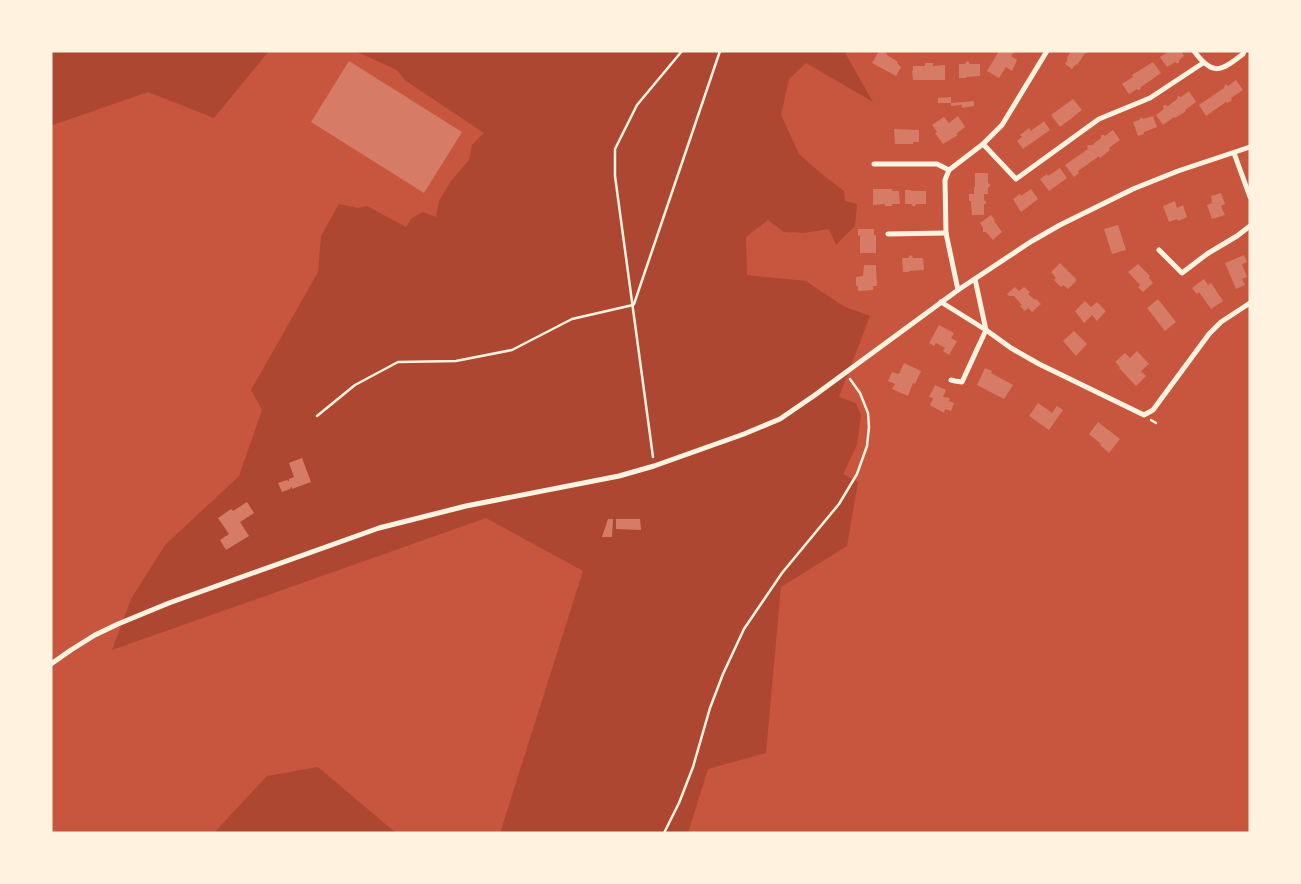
<svg xmlns="http://www.w3.org/2000/svg" width="1301" height="884" font-family="'PT Serif',serif">
  <style>
    .green { fill: #ae4732 }
    .building { fill: #d67c66 }
    .lines { fill: none; stroke-linecap: round; stroke-linejoin: round }
    .path { stroke: #fff3e0; stroke-width: 2.5 }
    .minor { stroke: #fff3e0; stroke-width: 5 }
  </style>
  <rect width="100%" height="100%" fill="#c8553d"/>
  <g class="green">
    <polygon points="51,51 269,51 214,118 148,92 53,125 51,123"/>
    <polygon points="355,51 844,51 873,102 806,63 789,79 781,115 799,154 823,175 844,191 845,201 857,204 855,226 836,245 829,229 804,233 784,232 768,220 746,237 747,275 806,281 843,306 870,316 839,397 856,403 861,416 857,445 843,474 858,482 847,546 781,587 766,753 708,769 688,833 500,833 583,571 486,518 112,650 131,599 165,545 239,476 262,410 251,390 318,272 321,236 339,204 358,208 367,206 406,227 412,218 423,212 436,217 439,201 451,181 469,160 472,145 484,133 406,81 397,70"/>
    <polygon points="318,767 396,833 214,833 267,776"/>
  </g>
  <g class="building">
    <polygon points="879,51 883,51 887,54 887,55 898,62 897,63 901,67 896,76 872,63"/>
    <polygon points="999,51 1015,51 1011,56 1017,60 1012,71 1006,67 999,78 987,71"/>
    <polygon points="1071,51 1088,51 1086,54 1085,53 1077,65 1076,64 1072,69 1065,64 1068,59 1067,58"/>
    <polygon points="1169,51 1181,51 1184,56 1179,60 1179,63 1176,63 1175,62 1167,67 1160,57"/>
    <polygon points="349,61 462,132 424,193 311,122"/>
    <polygon points="968,61 970,64 980,64 980,76 966,77 966,78 959,78 959,64 965,64 966,62"/>
    <polygon points="1153,62 1161,73 1141,87 1140,90 1138,90 1137,89 1129,94 1122,84 1133,77 1132,75"/>
    <polygon points="925,63 933,63 933,66 945,65 945,80 913,80 912,71 913,71 913,66 925,66"/>
    <polygon points="1236,80 1243,90 1231,98 1232,100 1227,103 1226,102 1206,116 1199,105 1224,88 1225,84 1228,86"/>
    <polygon points="1189,91 1196,102 1185,110 1186,111 1180,115 1175,118 1174,117 1163,125 1156,115 1164,109 1163,107 1164,105 1168,106 1177,99 1178,96 1179,96 1181,97"/>
    <polygon points="951,97 951,103 938,103 938,98"/>
    <polygon points="1073,99 1082,110 1060,127 1051,115"/>
    <polygon points="974,101 974,106 962,108 962,105 951,106 951,103"/>
    <polygon points="958,116 965,127 956,134 958,135 943,144 935,133 937,132 932,125 944,117 949,123"/>
    <polygon points="1153,116 1157,127 1144,132 1144,134 1138,136 1133,122 1139,120 1141,117 1143,119"/>
    <polygon points="1044,121 1050,130 1023,149 1017,141 1022,137 1020,135 1029,128 1031,131"/>
    <polygon points="894,129 919,130 919,142 913,142 913,144 895,144"/>
    <polygon points="1113,130 1120,140 1109,148 1110,150 1100,158 1099,156 1078,171 1079,173 1074,177 1065,165 1088,149 1087,147 1088,145 1092,145 1101,138 1101,135 1104,135 1105,136"/>
    <polygon points="1060,168 1067,178 1049,191 1040,179 1047,174 1048,176"/>
    <polygon points="975,173 988,173 988,183 991,185 988,188 988,194 984,194 984,200 986,202 986,204 984,204 984,215 972,215 971,201 969,201 969,194 974,194 974,187 975,187"/>
    <polygon points="873,189 892,189 892,191 899,191 900,204 892,204 892,206 885,206 885,204 873,205"/>
    <polygon points="1031,189 1038,199 1021,212 1013,199 1020,194 1021,196"/>
    <polygon points="905,190 911,190 911,191 926,191 926,204 916,204 914,207 911,204 905,204"/>
    <polygon points="1221,193 1225,204 1221,206 1225,215 1212,219 1207,205 1212,203 1211,196"/>
    <polygon points="1175,201 1177,208 1183,205 1187,217 1178,221 1177,219 1169,222 1163,206"/>
    <polygon points="991,215 995,220 994,221 1002,232 993,240 986,232 983,232 983,228 980,223"/>
    <polygon points="1118,225 1126,250 1112,254 1104,229"/>
    <polygon points="858,229 874,229 874,235 876,235 876,253 860,253 860,235 858,236"/>
    <polygon points="910,255 912,256 913,258 923,258 924,270 909,271 909,272 903,272 902,258 908,258"/>
    <polygon points="1244,255 1247,262 1242,264 1247,277 1242,279 1245,285 1236,289 1225,263"/>
    <polygon points="1060,263 1077,280 1068,289 1063,285 1061,287 1054,280 1056,278 1051,272"/>
    <polygon points="1138,264 1150,276 1149,278 1153,283 1143,292 1138,287 1140,285 1128,272"/>
    <polygon points="864,265 876,265 877,286 873,286 873,290 858,291 858,286 856,286 856,277 863,276"/>
    <polygon points="1204,279 1208,285 1211,283 1223,301 1211,309 1199,292 1197,294 1192,288"/>
    <polygon points="1015,287 1019,291 1024,287 1030,292 1028,294 1035,300 1036,299 1041,304 1032,312 1028,308 1025,311 1020,306 1022,305 1014,296 1009,296 1007,294"/>
    <polygon points="1158,299 1176,322 1165,331 1147,308"/>
    <polygon points="1085,301 1091,307 1097,302 1106,311 1097,321 1092,315 1084,323 1075,311"/>
    <polygon points="939,325 954,333 951,338 957,341 949,355 943,351 945,348 936,343 934,346 929,343"/>
    <polygon points="1074,331 1087,344 1076,356 1063,341"/>
    <polygon points="1137,351 1149,364 1141,371 1146,376 1136,386 1119,368 1120,367 1115,362 1125,353 1130,358"/>
    <polygon points="904,363 921,371 915,384 913,383 908,396 892,389 895,384 888,381 892,372 899,374"/>
    <polygon points="985,368 992,371 991,373 1013,385 1004,399 977,385"/>
    <polygon points="935,385 946,390 943,397 950,398 949,401 954,403 951,411 945,409 944,413 930,405 933,398 929,397"/>
    <polygon points="1038,403 1052,413 1057,406 1063,410 1049,430 1029,416"/>
    <polygon points="1098,422 1120,439 1109,453 1100,445 1101,444 1089,434"/>
    <polygon points="302,458 311,482 292,489 292,487 290,488 290,489 282,492 278,483 287,480 288,481 289,481 289,479 294,477 289,463"/>
    <polygon points="247,502 254,513 240,522 249,536 226,550 220,540 229,534 218,518 231,509 233,511"/>
    <polygon points="608,519 613,519 612,537 602,537"/>
    <polygon points="616,519 640,519 641,530 616,529"/>
  </g>
  <g class="lines">
    <g class="path">
      <polyline points="634,304 720,51"/>
      <polyline points="317,416 355,385 398,362 456,361 512,350 572,319 633,305"/>
      <polyline points="1151,420 1156,423"/>
      <polyline points="653,457 615,176 615,149 637,105 682,51"/>
      <polyline points="664,833 679,803 693,767 710,708 723,674 744,629 782,573 839,504 857,474 867,446 869,427 868,413 860,393 850,379"/>
    </g>
    <g class="minor">
      <path d="M1194,51C1213,77 1221,71 1243,54L1244,51"/>
      <polyline points="983,144 1016,179 1099,119 1150,98 1203,63"/>
      <polyline points="1234,153 1250,197"/>
      <polyline points="874,164 937,164 949,170"/>
      <polyline points="888,234 946,233"/>
      <polyline points="1159,250 1182,273 1207,254 1237,236 1250,226"/>
      <polyline points="975,279 986,330"/>
      <polyline points="958,290 946,233 945,180 949,170 983,144 1002,125 1047,51"/>
      <polyline points="941,302 986,330 1011,348 1039,364 1144,415 1153,410 1209,334 1221,322 1250,303"/>
      <polyline points="951,380 955,381 962,382 986,330"/>
      <polyline points="51,664 71,650 95,635 118,624 169,603 379,528 466,506 619,476 654,466 744,434 780,419 815,395 958,290 1032,241 1060,225 1133,189 1178,171 1250,147"/>
    </g>
  </g>
  <rect width="1301" height="884" fill="none" stroke="#fff3e0" stroke-width="105"/>
</svg>
